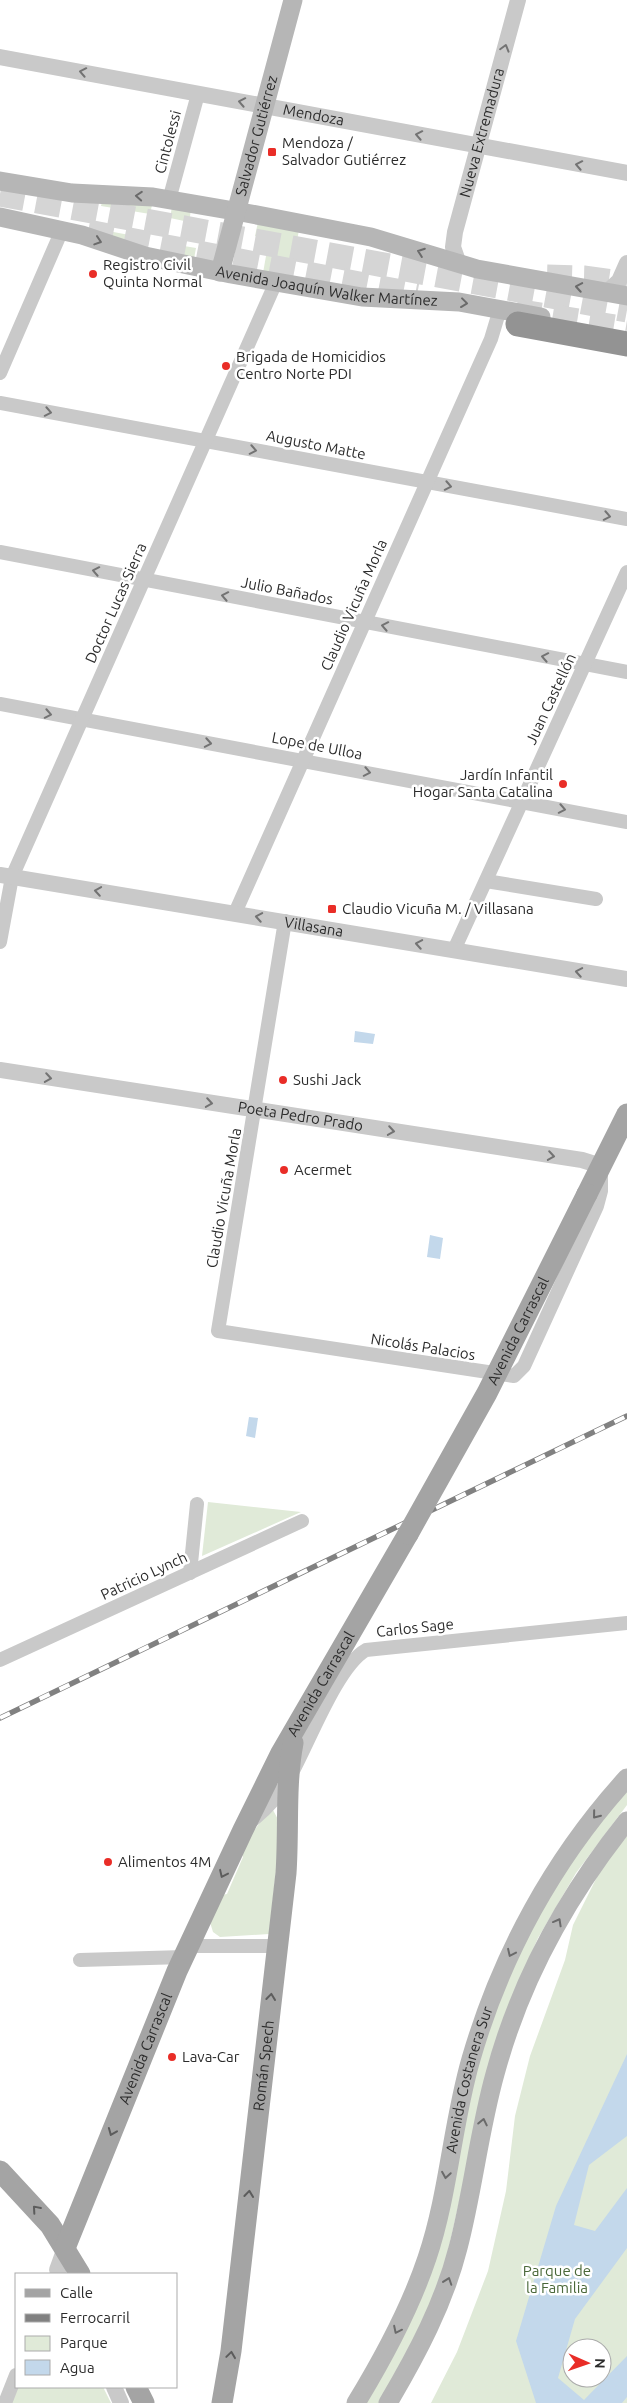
<svg xmlns="http://www.w3.org/2000/svg" width="627" height="2403" font-family="Ubuntu,sans-serif">
  <style>
    .green { fill: #e0ead8; fill-rule: evenodd }
    .water { fill: #c3d8eb }
    .lines { fill: none; stroke-linecap: round; stroke-linejoin: round }
    .motorway-tunnel { stroke: #d5d5d5; stroke-width: 25; stroke-dasharray: 25 12; stroke-linecap: butt }
    .minor { stroke: #c9c9c9; stroke-width: 14 }
    .tertiary { stroke: #c9c9c9; stroke-width: 16 }
    .secondary { stroke: #b6b6b6; stroke-width: 19 }
    .primary { stroke: #a4a4a4; stroke-width: 21 }
    .motorway { stroke: #939393; stroke-width: 25 }
    .rail-casing { stroke: #818181; stroke-width: 5.5 }
    .rail { stroke: #fff; stroke-width: 4; stroke-dasharray: 11; stroke-linecap: butt }
    .primary-bridge { stroke: #a4a4a4; stroke-width: 21 }
    .oneway { stroke: #737373 }
    .oneway2 { stroke: #6a6a6a }
    .oneway3 { stroke: #5c5c5c }
    .poi-dot { fill: #e92d27; stroke: #fff; stroke-width: 2 }
    .labels { text-anchor: middle; stroke-width: 5; stroke-linejoin: round; paint-order: stroke }
    .street-label { font-size: 15px; fill: #2c2c2c; stroke: #fff }
    .poi-label { font-size: 15px; fill: #2c2c2c; stroke: #fff; text-anchor: start }
    .park-label { font-size: 15px; fill: #4a6839; stroke: #fff }
  </style>
  <rect width="100%" height="100%" fill="#fff"/>
  <g class="green">
    <polygon points="102,202 152,205 150,214 101,206"/>
    <polygon points="172,207 191,210 189,222 170,218"/>
    <polygon points="258,222 299,230 290,278 263,273 269,239 255,236"/>
    <polygon points="97,229 146,238 144,248 96,233"/>
    <polygon points="166,243 196,248 194,259 164,254"/>
    <polygon points="208,1502 301,1512 202,1556"/>
    <polygon points="627,1784 627,1805 576,1873 538,1938 505,2014 485,2080 470,2154 440,2286 422,2326 379,2403 361,2403 391,2352 488,2016 559,1869"/>
    <polygon points="269,1810 273,1810 281,1825 269,1934 220,1937 213,1932 209,1919 218,1896 227,1894 243,1857 240,1850"/>
    <path d="M627,1836V2403H431L457,2352L488,2271L506,2191L515,2116L530,2056L565,1960L573,1925L604,1863ZM572,2348H602V2378H572Z"/>
    <polygon points="18,2387 103,2387 111,2403 11,2403"/>
  </g>
  <g class="water">
    <polygon points="355,1031 375,1034 373,1044 354,1042"/>
    <polygon points="430,1235 443,1238 440,1259 427,1257"/>
    <polygon points="249,1417 258,1418 255,1438 246,1436"/>
    <polygon points="627,2054 627,2136 589,2165 574,2225 595,2231 627,2188 627,2248 575,2319 558,2378 584,2400 627,2356 627,2397 622,2403 536,2403 516,2341 556,2206"/>
  </g>
  <g class="lines">
    <g class="motorway-tunnel">
      <polyline points="0,194 627,310"/>
      <polyline points="88,232 417,295"/>
      <polyline points="547,277 585,278 627,284"/>
      <polyline points="516,311 627,329"/>
    </g>
    <g class="minor">
      <polyline points="169,200 198,94"/>
      <polyline points="0,373 62,230"/>
      <polyline points="0,403 627,519"/>
      <polyline points="0,552 627,672"/>
      <polyline points="0,704 627,822"/>
      <polyline points="486,881 596,899"/>
      <polyline points="235,913 491,339 500,309"/>
      <polyline points="285,921 218,1331 514,1376 524,1366 597,1206 601,1191 601,1170"/>
      <polyline points="0,942 12,877 276,282"/>
      <polyline points="454,950 627,572"/>
      <polyline points="190,1573 197,1504"/>
      <polyline points="0,1660 302,1521"/>
      <path d="M253,1820C266,1809 280,1794 288,1780C307,1748 336,1667 366,1650L627,1623"/>
      <polyline points="189,1946 277,1946"/>
      <polyline points="80,1960 184,1957"/>
      <polyline points="5,2403 16,2375"/>
    </g>
    <g class="tertiary">
      <path id="s1" d="M0,57L627,173"/>
      <path id="s2" d="M459,264L453,247L455,232L518,0"/>
      <polyline points="607,292 619,281 627,263"/>
      <path id="s3" d="M0,875L627,979"/>
      <path id="s4" d="M0,1070L582,1160L601,1166"/>
      <polyline points="59,2274 57,2270 65,2248"/>
      <polyline points="114,2387 121,2403"/>
    </g>
    <g class="secondary">
      <polyline points="0,181 72,193 153,197 246,213 371,237 477,269 627,296"/>
      <path id="s5" d="M0,217L82,235L145,256L231,274L362,297L459,302L541,317"/>
      <path id="s6" d="M220,272L293,0"/>
      <path id="s7" d="M356,2403C384,2357 410,2309 427,2258C449,2193 452,2124 471,2059C501,1955 554,1858 627,1778"/>
      <path d="M388,2403C417,2354 444,2303 458,2248C473,2191 479,2131 495,2074C520,1981 567,1896 627,1821"/>
    </g>
    <g class="primary">
      <polyline points="587,1194 627,1114"/>
      <polyline points="0,2171 50,2225 80,2274"/>
      <path id="s8" d="M65,2248L177,1971L243,1830L281,1753L408,1534"/>
      <polyline points="136,2387 144,2403"/>
      <path id="s9" d="M222,2403L231,2351L286,1873C289,1830 285,1785 293,1743"/>
    </g>
    <polyline class="motorway" points="518,324 627,344"/>
    <defs>
      <polyline id="rail" points="0,1718 627,1416"/>
    </defs>
    <use href="#rail" class="rail-casing"/>
    <use href="#rail" class="rail"/>
    <path class="primary-bridge" id="s10" d="M408,1534L487,1393L587,1194"/>
  </g>
  <defs><path id="oneway-chevron" d="M-2-3.5L2.5 0L-2 3.5" fill="none" stroke-width="1.6" stroke-linecap="round" stroke-linejoin="round" transform="scale(1.25)"/></defs>
  <g class="oneway">
    <use href="#oneway-chevron" transform="translate(505 48) rotate(-74)"/>
    <use href="#oneway-chevron" transform="translate(83 72) rotate(-169)"/>
    <use href="#oneway-chevron" transform="translate(242 102) rotate(-169)"/>
    <use href="#oneway-chevron" transform="translate(419 135) rotate(-169)"/>
    <use href="#oneway-chevron" transform="translate(579 165) rotate(-169)"/>
    <use href="#oneway-chevron" transform="translate(48 412) rotate(11)"/>
    <use href="#oneway-chevron" transform="translate(253 450) rotate(11)"/>
    <use href="#oneway-chevron" transform="translate(448 486) rotate(11)"/>
    <use href="#oneway-chevron" transform="translate(607 516) rotate(11)"/>
    <use href="#oneway-chevron" transform="translate(96 571) rotate(-169)"/>
    <use href="#oneway-chevron" transform="translate(225 596) rotate(-169)"/>
    <use href="#oneway-chevron" transform="translate(385 626) rotate(-169)"/>
    <use href="#oneway-chevron" transform="translate(545 657) rotate(-169)"/>
    <use href="#oneway-chevron" transform="translate(48 714) rotate(11)"/>
    <use href="#oneway-chevron" transform="translate(208 743) rotate(10)"/>
    <use href="#oneway-chevron" transform="translate(367 772) rotate(11)"/>
    <use href="#oneway-chevron" transform="translate(562 809) rotate(11)"/>
    <use href="#oneway-chevron" transform="translate(98 891) rotate(-171)"/>
    <use href="#oneway-chevron" transform="translate(259 917) rotate(-170)"/>
    <use href="#oneway-chevron" transform="translate(419 944) rotate(-170)"/>
    <use href="#oneway-chevron" transform="translate(579 972) rotate(-170)"/>
    <use href="#oneway-chevron" transform="translate(48 1078) rotate(9)"/>
    <use href="#oneway-chevron" transform="translate(209 1103) rotate(9)"/>
    <use href="#oneway-chevron" transform="translate(391 1131) rotate(9)"/>
    <use href="#oneway-chevron" transform="translate(551 1156) rotate(9)"/>
  </g>
  <g class="oneway2">
    <use href="#oneway-chevron" transform="translate(139 196) rotate(-176)"/>
    <use href="#oneway-chevron" transform="translate(98 241) rotate(18)"/>
    <use href="#oneway-chevron" transform="translate(421 252) rotate(-160)"/>
    <use href="#oneway-chevron" transform="translate(579 287) rotate(-170)"/>
    <use href="#oneway-chevron" transform="translate(464 303) rotate(7)"/>
    <use href="#oneway-chevron" transform="translate(596 1815) rotate(129)"/>
    <use href="#oneway-chevron" transform="translate(558 1922) rotate(-61)"/>
    <use href="#oneway-chevron" transform="translate(511 1953) rotate(115)"/>
    <use href="#oneway-chevron" transform="translate(483 2122) rotate(-78)"/>
    <use href="#oneway-chevron" transform="translate(446 2175) rotate(99)"/>
    <use href="#oneway-chevron" transform="translate(448 2281) rotate(-71)"/>
    <use href="#oneway-chevron" transform="translate(397 2330) rotate(116)"/>
  </g>
  <g class="oneway3">
    <use href="#oneway-chevron" transform="translate(223 1874) rotate(115)"/>
    <use href="#oneway-chevron" transform="translate(271 1997) rotate(-83)"/>
    <use href="#oneway-chevron" transform="translate(112 2132) rotate(112)"/>
    <use href="#oneway-chevron" transform="translate(249 2194) rotate(-84)"/>
    <use href="#oneway-chevron" transform="translate(36 2209) rotate(-131)"/>
    <use href="#oneway-chevron" transform="translate(231 2355) rotate(-82)"/>
  </g>
  <g class="poi-dot">
    <rect x="267" y="147" width="10" height="10" rx="2.5"/>
    <circle cx="93" cy="274" r="5"/>
    <circle cx="226" cy="366" r="5"/>
    <circle cx="563" cy="784" r="5"/>
    <rect x="327" y="904" width="10" height="10" rx="2.5"/>
    <circle cx="283" cy="1080" r="5"/>
    <circle cx="284" cy="1170" r="5"/>
    <circle cx="108" cy="1862" r="5"/>
    <circle cx="172" cy="2057" r="5"/>
  </g>
  <g class="labels">
    <g class="street-label">
      <text dy="5" stroke="none"><textPath href="#s1" startOffset="319">Mendoza</textPath></text>
      <text dy="5" stroke="none"><textPath href="#s2" startOffset="136">Nueva Extremadura</textPath></text>
      <text dy="5" stroke="none"><textPath href="#s6" startOffset="141">Salvador Gutiérrez</textPath></text>
      <text transform="translate(168 142) rotate(-75)" y="5">Cintolessi</text>
      <text dy="5" stroke="none"><textPath href="#s5" startOffset="335">Avenida Joaquín Walker Martínez</textPath></text>
      <text transform="translate(316 445) rotate(11)" y="5">Augusto Matte</text>
      <text transform="translate(287 591) rotate(11)" y="5">Julio Bañados</text>
      <text transform="translate(116 603) rotate(-66)" y="5">Doctor Lucas Sierra</text>
      <text transform="translate(354 605) rotate(-66)" y="5">Claudio Vicuña Morla</text>
      <text transform="translate(551 699) rotate(-65)" y="5">Juan Castellón</text>
      <text transform="translate(317 746) rotate(11)" y="5">Lope de Ulloa</text>
      <text dy="5" stroke="none"><textPath href="#s3" startOffset="318">Villasana</textPath></text>
      <text dy="5" stroke="none"><textPath href="#s4" startOffset="304">Poeta Pedro Prado</textPath></text>
      <text transform="translate(224 1198) rotate(-80)" y="5">Claudio Vicuña Morla</text>
      <text dy="5" stroke="none"><textPath href="#s10" startOffset="231">Avenida Carrascal</textPath></text>
      <text transform="translate(423 1347) rotate(9)" y="5">Nicolás Palacios</text>
      <text transform="translate(144 1576) rotate(-25)" y="5">Patricio Lynch</text>
      <text transform="translate(415 1628) rotate(-6)" y="5">Carlos Sage</text>
      <text dy="5" stroke="none"><textPath href="#s8" startOffset="620">Avenida Carrascal</textPath></text>
      <text dy="5" stroke="none"><textPath href="#s8" startOffset="215">Avenida Carrascal</textPath></text>
      <text dy="5" stroke="none"><textPath href="#s9" startOffset="340">Román Spech</textPath></text>
      <text dy="5" stroke="none"><textPath href="#s7" startOffset="345">Avenida Costanera Sur</textPath></text>
    </g>
    <g class="poi-label">
      <text x="282" y="148">Mendoza /<tspan x="282" dy="17">Salvador Gutiérrez</tspan></text>
      <text x="103" y="270">Registro Civil<tspan x="103" dy="17">Quinta Normal</tspan></text>
      <text x="236" y="362">Brigada de Homicidios<tspan x="236" dy="17">Centro Norte PDI</tspan></text>
      <text x="553" y="780" text-anchor="end">Jardín Infantil<tspan x="553" dy="17">Hogar Santa Catalina</tspan></text>
      <text x="342" y="914">Claudio Vicuña M. / Villasana</text>
      <text x="293" y="1085">Sushi Jack</text>
      <text x="294" y="1175">Acermet</text>
      <text x="118" y="1867">Alimentos 4M</text>
      <text x="182" y="2062">Lava-Car</text>
    </g>
    <g class="park-label">
      <text x="557" y="2276">Parque de<tspan x="557" dy="17">la Familia</tspan></text>
    </g>
  </g>
  <rect x="15" y="2273" width="162" height="115" fill="#ffffff" stroke="#ababab"/>
  <rect x="25" y="2289" width="25" height="8" fill="#a4a4a4" stroke="#ababab"/>
  <text x="60" y="2298" font-size="15" fill="#2c2c2c">Calle</text>
  <rect x="25" y="2314" width="25" height="8" fill="#818181" stroke="#ababab"/>
  <text x="60" y="2323" font-size="15" fill="#2c2c2c">Ferrocarril</text>
  <rect x="25" y="2336" width="25" height="15" fill="#e0ead8" stroke="#ababab"/>
  <text x="60" y="2348" font-size="15" fill="#2c2c2c">Parque</text>
  <rect x="25" y="2360" width="25" height="15" fill="#c3d8eb" stroke="#ababab"/>
  <text x="60" y="2373" font-size="15" fill="#2c2c2c">Agua</text>
  <g transform="translate(587 2363) rotate(92)"><circle r="24" fill="#ffffff" stroke="#ababab"/>
  <path d="M0-4L9 19L0 12L-9 19Z" fill="#e92d27"/>
  <text y="-8" font-size="14" font-weight="bold" text-anchor="middle" fill="#2c2c2c">N</text>
  </g>
</svg>
